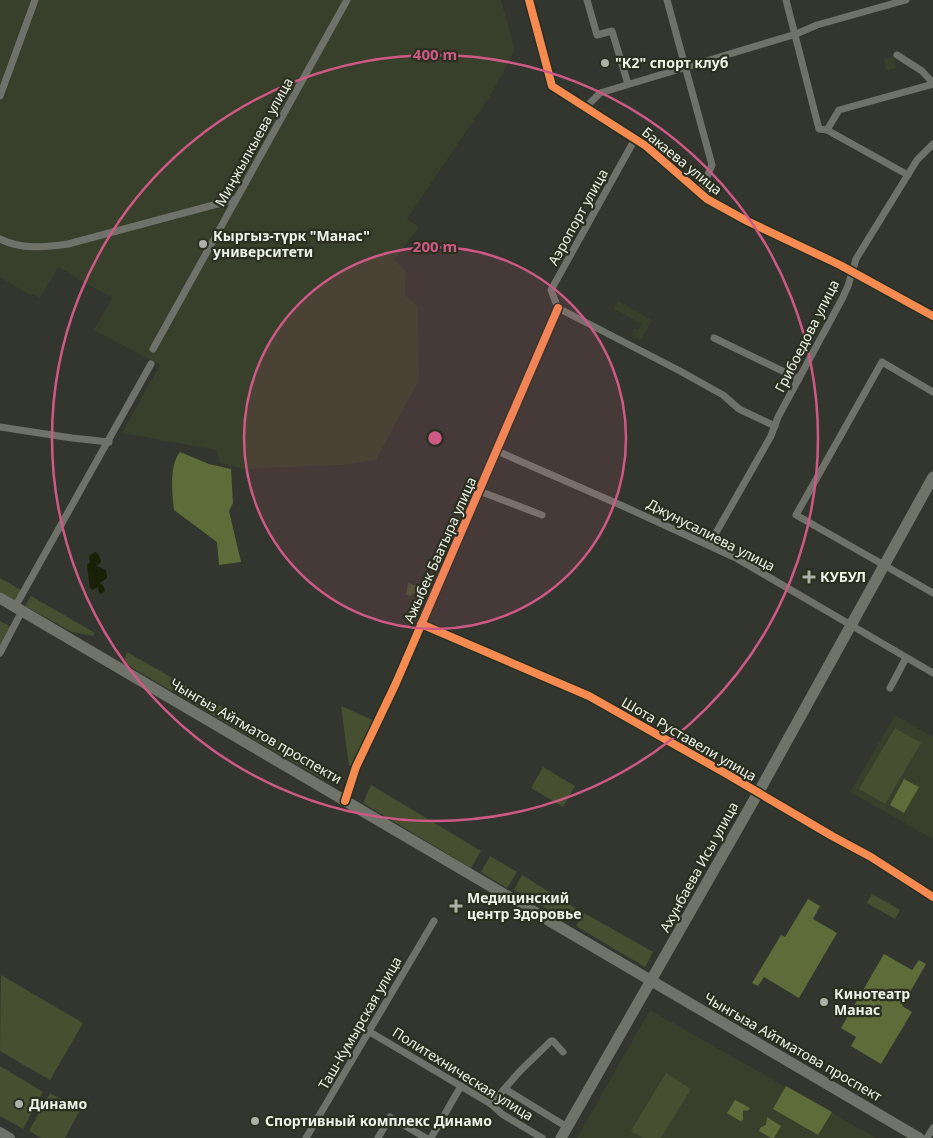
<svg xmlns="http://www.w3.org/2000/svg" width="933" height="1138" font-family="'Noto Sans',sans-serif">
  <style>
    .built { fill: #383f2b }
    .green { fill: #465031 }
    .forest { fill: #5d6c38 }
    .water { fill: #192005 }
    .lines { fill: none; stroke-linecap: round; stroke-linejoin: round }
    .street { stroke: #6f726a; stroke-width: 7 }
    .secondary { stroke: #6f726a; stroke-width: 10 }
    .primary { stroke: #6f7369; stroke-width: 11 }
    .cycleway-casing { stroke: #2a2f20; stroke-width: 11 }
    .cycleway { stroke: #f68b52; stroke-width: 8 }
    .ring { fill: none; stroke: #cf5985; stroke-width: 2.5 }
    .poi-dot { fill: #acb0a6; stroke: #2a2f20; stroke-width: 2 }
    .labels { text-anchor: middle; stroke-width: 4.5; stroke-linejoin: round; paint-order: stroke }
    .poi-label { font-size: 14px; font-weight: bold; fill: #edf1e7; stroke: #2a2f20; text-anchor: start }
    .street-label { font-size: 14px; fill: #edf1e7; stroke: #2a2f20 }
    .centre { fill: #cf5985; stroke: #2a2f20; stroke-width: 2.5 }
    .ring-label { font-size: 15px; text-anchor: middle; font-weight: bold; fill: #cf5985; stroke: #2a2f20; stroke-width: 4.5; stroke-linejoin: round; paint-order: stroke }
  </style>
  <rect width="100%" height="100%" fill="#33362e"/>
  <g class="built">
    <polygon points="0,0 501,0 515,50 492,93 407,219 419,227 394,260 406,271 405,295 418,306 419,380 376,460 342,465 244,469 220,463 216,450 122,433 160,365 94,330 112,298 58,267 40,298 32,294 31,296 0,277"/>
    <polygon points="894,57 896,68 886,70 884,59"/>
    <polygon points="618,301 652,320 641,340 631,334 634,328 638,330 642,324 614,309"/>
    <polygon points="895,715 933,737 933,839 850,792"/>
    <polygon points="650,1010 876,1138 577,1138"/>
  </g>
  <g class="green">
    <polygon points="0,578 21,590 14,601 0,592"/>
    <polygon points="408,583 423,588 422,592 414,593 410,596 406,595"/>
    <polygon points="31,596 95,633 93,636 72,632 25,606"/>
    <polygon points="0,621 11,627 0,649"/>
    <polygon points="127,652 326,767 327,773 326,777 322,778 319,777 124,663"/>
    <polygon points="341,706 375,721 353,767 349,766"/>
    <polygon points="895,728 921,743 885,804 859,789"/>
    <polygon points="543,767 575,786 563,807 531,788"/>
    <polygon points="371,785 481,851 471,868 363,803"/>
    <polygon points="490,856 517,872 507,888 481,872"/>
    <polygon points="522,875 577,909 570,922 514,890"/>
    <polygon points="872,894 900,910 895,919 867,903"/>
    <polygon points="584,913 653,952 645,967 576,926"/>
    <polygon points="1,975 83,1023 50,1080 0,1051"/>
    <polygon points="0,1066 43,1092 23,1129 0,1116"/>
    <polygon points="666,1073 691,1089 661,1138 643,1138 631,1131"/>
    <polygon points="50,1093 80,1110 65,1138 41,1138 29,1131"/>
  </g>
  <g class="forest">
    <path d="M180,452L209,464L231,469L233,503L229,511L241,562L219,565L217,542L174,510C172,493 169,465 180,452Z"/>
    <polygon points="904,779 919,787 904,813 890,805"/>
    <polygon points="808,899 820,906 813,919 837,933 799,998 764,977 758,986 752,983 781,935 785,937"/>
    <polygon points="884,954 912,970 919,960 926,964 902,1006 912,1012 881,1064 851,1046 856,1037 841,1028"/>
    <polygon points="786,1086 832,1112 818,1135 773,1109"/>
    <polygon points="735,1100 750,1108 749,1110 743,1111 743,1120 740,1121 727,1113"/>
    <polygon points="767,1117 781,1126 774,1138 771,1138 759,1131 761,1127 766,1125"/>
  </g>
  <polygon class="water" points="95,552 99,555 101,562 97,566 106,570 107,578 100,583 104,587 105,591 101,594 99,593 98,587 93,590 90,588 87,565 90,562 89,556"/>
  <g class="lines">
    <g class="street">
      <polyline points="529,0 552,86 646,146 707,199 747,221 840,265 933,316"/>
      <polyline points="587,0 597,35 612,31 628,84"/>
      <polyline points="667,0 712,165 700,193"/>
      <polyline points="786,0 819,129 827,130 908,175"/>
      <polyline points="897,55 922,71 933,83"/>
      <polyline points="0,96 35,0"/>
      <polyline points="586,107 600,93 796,34 817,25 906,0"/>
      <polyline points="827,130 839,110 933,84"/>
      <path d="M0,239C22,250 44,247 68,244L236,199"/>
      <polyline points="558,308 680,371 723,395 739,409 775,426"/>
      <polyline points="558,308 551,290 635,139"/>
      <polyline points="714,338 799,379"/>
      <polyline points="153,349 347,0"/>
      <polyline points="933,392 882,362 796,515 933,593"/>
      <polyline points="0,427 72,438 109,442"/>
      <polyline points="497,451 625,507 736,558 933,673"/>
      <polyline points="479,491 542,515"/>
      <polyline points="709,545 771,436 778,417 842,299 848,286 856,259 917,160 933,144"/>
      <polyline points="15,607 151,364"/>
      <polyline points="421,624 589,696 725,773 832,836 871,857 933,897"/>
      <polyline points="0,653 22,611"/>
      <polyline points="890,688 906,658"/>
      <polyline points="345,801 356,767 396,683 558,308"/>
      <polyline points="370,1032 491,1104 502,1114 542,1138"/>
      <polyline points="505,1089 567,1127"/>
      <polyline points="491,1104 521,1070 551,1041 553,1041 563,1052"/>
      <polyline points="306,1138 434,921"/>
      <polyline points="378,1138 390,1117 426,1138"/>
      <polyline points="431,1138 461,1086"/>
      <polyline points="927,1138 933,1128"/>
    </g>
    <polyline class="secondary" points="0,1132 10,1138"/>
    <g class="primary">
      <polyline points="0,598 919,1138"/>
      <polyline points="561,1138 762,786 933,477"/>
    </g>
    <defs>
      <g id="cycleway">
        <polyline points="529,0 552,86 646,146 707,199 747,221 840,265 933,316"/>
        <polyline points="421,624 589,696 725,773 832,836 871,857 933,897"/>
        <polyline points="345,801 356,767 396,683 558,308"/>
      </g>
    </defs>
    <use href="#cycleway" class="cycleway-casing"/>
    <use href="#cycleway" class="cycleway"/>
  </g>
  <circle cx="435" cy="438" r="191" fill="#cf5985" fill-opacity=".12"/>
  <g class="ring">
    <circle cx="435" cy="438" r="191"/>
    <circle cx="435" cy="438" r="383"/>
  </g>
  <g class="poi-dot">
    <circle cx="605" cy="63" r="5"/>
    <circle cx="203" cy="244" r="5"/>
    <path d="M806.5 569.5h5v5h5v5h-5v5h-5v-5h-5v-5h5z"/>
    <path d="M453.5 898.5h5v5h5v5h-5v5h-5v-5h-5v-5h5z"/>
    <circle cx="824" cy="1002" r="5"/>
    <circle cx="19" cy="1104" r="5"/>
    <circle cx="255" cy="1121" r="5"/>
  </g>
  <g class="labels">
    <g class="poi-label">
      <text x="615" y="68">"К2" спорт клуб</text>
      <text x="213" y="241">Кыргыз-түрк "Манас"<tspan x="213" dy="16">университети</tspan></text>
      <text x="820" y="582">КУБУЛ</text>
      <text x="467" y="903">Медицинский<tspan x="467" dy="16">центр Здоровье</tspan></text>
      <text x="834" y="999">Кинотеатр<tspan x="834" dy="16">Манас</tspan></text>
      <text x="29" y="1109">Динамо</text>
      <text x="265" y="1126">Спортивный комплекс Динамо</text>
    </g>
    <g class="street-label">
      <text transform="translate(254 142) rotate(-61)" y="5">Миңжылкыева улица</text>
      <text transform="translate(682 161) rotate(39)" y="5">Бакаева улица</text>
      <text transform="translate(578 217) rotate(-61)" y="5">Аэропорт улица</text>
      <text transform="translate(807 336) rotate(-63)" y="5">Грибоедова улица</text>
      <text transform="translate(711 535) rotate(27)" y="5">Джунусалиева улица</text>
      <text transform="translate(440 550) rotate(-66)" y="5">Ажыбек Баатыра улица</text>
      <text transform="translate(256 731) rotate(30)" y="5">Чынгыз Айтматов проспекти</text>
      <text transform="translate(689 739) rotate(30)" y="5">Шота Руставели улица</text>
      <text transform="translate(699 867) rotate(-61)" y="5">Ахунбаева Исы улица</text>
      <text transform="translate(360 1023) rotate(-60)" y="5">Таш-Кумырская улица</text>
      <text transform="translate(793 1047) rotate(30)" y="5">Чынгыза Айтматова проспект</text>
      <text transform="translate(463 1074) rotate(32)" y="5">Политехническая улица</text>
    </g>
  </g>
  <circle cx="435" cy="438" r="8" class="centre"/>
  <g class="ring-label">
    <text x="435" y="60">400 m</text>
    <text x="435" y="252">200 m</text>
  </g>
</svg>
